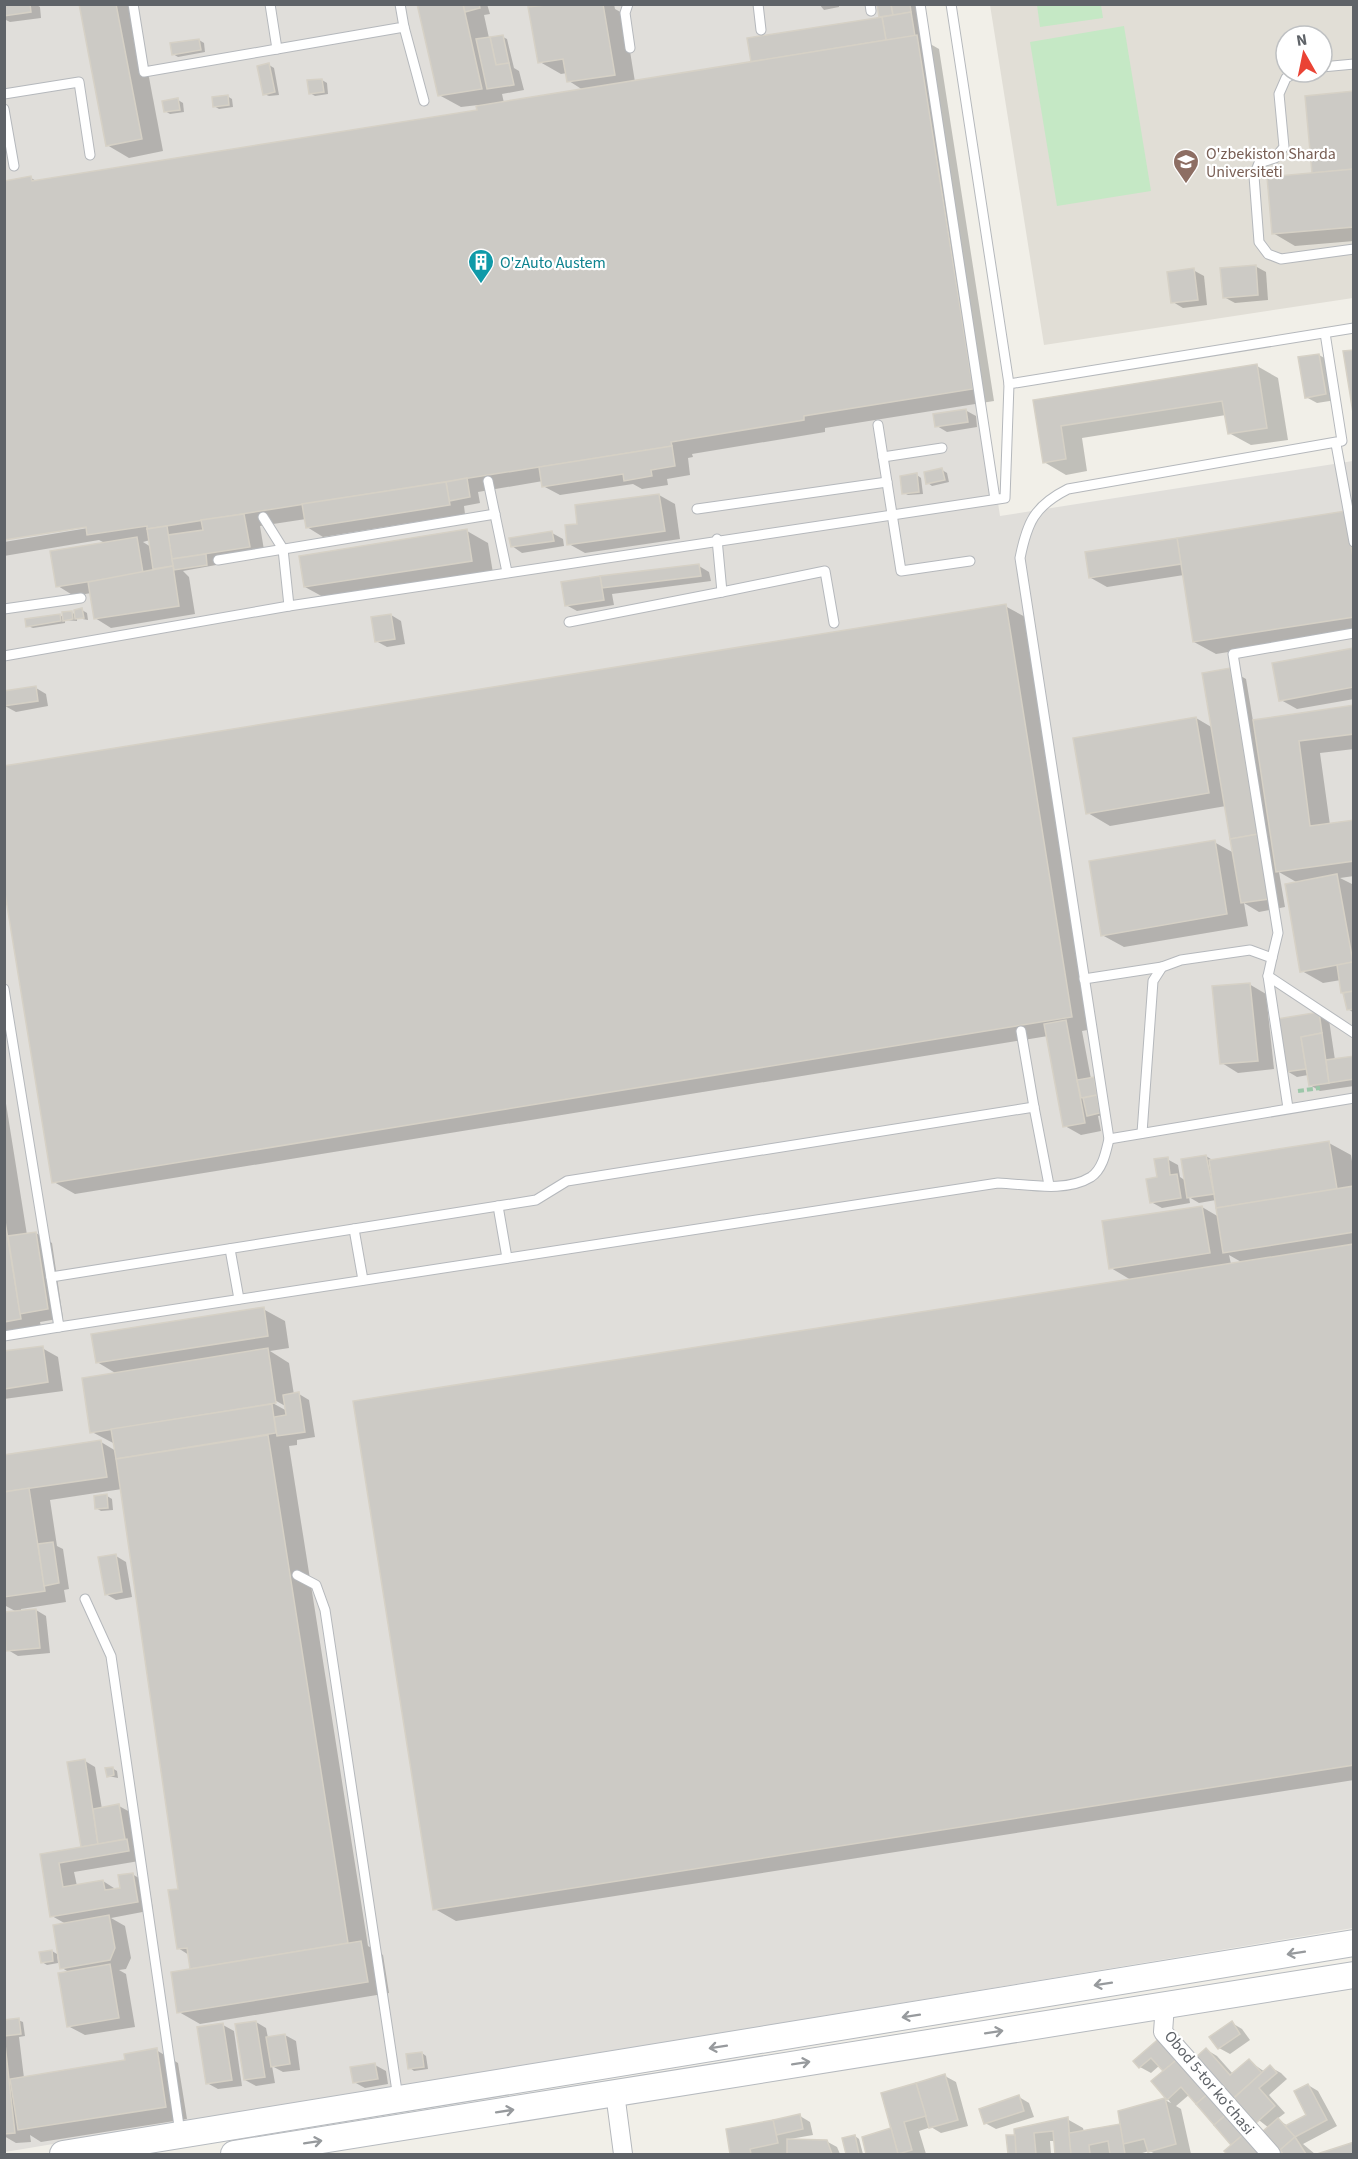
<svg xmlns="http://www.w3.org/2000/svg" width="1358" height="2159" font-family="'Source Sans 3',sans-serif">
  <style>
    .industrial { fill: #e0deda }
    .education { fill: #e1ded6; fill-rule: evenodd }
    .green { fill: #c5e8c5 }
    .shadow { fill: #0003; fill-rule: evenodd }
    .building { fill: #cccac5; stroke: #d6d1c6; stroke-width: 1.5 }
    .lines { fill: none; stroke-linecap: round; stroke-linejoin: round }
    .service-casing { stroke: #b5b8bc; stroke-width: 11 }
    .minor-casing { stroke: #b5b8bc; stroke-width: 20 }
    .secondary-casing { stroke: #b6babf; stroke-width: 28 }
    .path { stroke: #9cc7a9; stroke-width: 4; stroke-dasharray: 6 3; stroke-linecap: butt }
    .service { stroke: #fff; stroke-width: 9 }
    .minor { stroke: #fff; stroke-width: 18 }
    .secondary { stroke: #fff; stroke-width: 26 }
    .oneway { stroke: #979a9d }
    .labels { text-anchor: middle; stroke-width: 4.5; stroke-linejoin: round; paint-order: stroke }
    .education-label { font-size: 16px; fill: #785e54; stroke: #fff; text-anchor: start }
    .culture-label { font-size: 16px; fill: #0d838f; stroke: #fff; text-anchor: start }
    .street-label { font-size: 16px; fill: #5f6368; stroke: #fff }
  </style>
  <rect width="100%" height="100%" fill="#f1efe8"/>
  <polygon class="industrial" points="5,5 924,5 1000,516 1353,461 1353,1928 5,2152"/>
  <path class="education" d="M990,5H1353V298L1044,345ZM1286,36H1322V72H1286Z"/>
  <g class="green">
    <polygon points="1037,5 1101,5 1103,18 1040,27"/>
    <polygon points="1124,26 1151,191 1057,206 1030,42"/>
  </g>
  <g class="shadow">
    <polygon points="35,4 40,7 41,18 10,22 4,19 4,5"/>
    <polygon points="80,4 135,4 163,151 129,158 107,145"/>
    <path d="M419,4H487L490,14L484,15L489,38L503,37L507,39L514,68L519,71L524,90L502,94L504,103L583,90L569,81L567,73L561,74L540,62L554,4H614L615,9L624,14L635,82L752,63L881,18L879,4H919L925,41L939,49L994,401L825,428V432L692,454L693,457L688,458L690,475L667,479L668,485L642,489L633,484L560,495L543,486V481L478,492L480,503L464,506L465,514L323,537L307,527L306,519L260,526L265,556L183,571L189,577L195,614L111,628L95,618L91,593L74,596L58,586L105,543L99,540L4,556V542L94,527L31,178L38,182L479,112L478,105L461,107L439,95ZM150,540L151,547L143,542Z"/>
    <polygon points="819,4 839,4 839,7 824,10"/>
    <polygon points="199,40 204,43 205,52 178,57 173,54"/>
    <polygon points="269,65 274,68 279,95 269,96 264,94"/>
    <polygon points="322,80 327,83 328,94 315,96 310,93"/>
    <polygon points="1354,93 1354,241 1295,246 1273,233 1314,174"/>
    <polygon points="227,96 232,99 233,107 219,109 214,106"/>
    <polygon points="178,100 183,103 184,112 170,114 165,111"/>
    <polygon points="1255,266 1266,272 1268,300 1235,303 1224,297"/>
    <polygon points="1193,270 1204,276 1207,305 1183,308 1173,302"/>
    <polygon points="1319,355 1330,361 1336,400 1317,403 1306,397"/>
    <polygon points="1257,366 1278,378 1288,440 1251,445 1229,433 1226,415 1082,438 1087,471 1066,475 1044,462 1035,401"/>
    <polygon points="965,410 976,416 977,427 947,432 937,426"/>
    <polygon points="942,470 947,473 949,482 932,486 928,483"/>
    <polygon points="917,475 921,478 923,494 908,495 904,493"/>
    <polygon points="659,495 675,504 680,539 585,553 569,544 579,525"/>
    <polygon points="1354,518 1354,632 1216,654 1194,642 1184,575 1107,587 1091,578"/>
    <polygon points="467,531 488,543 493,573 327,599 305,587"/>
    <polygon points="552,533 563,539 564,546 522,553 512,546"/>
    <polygon points="699,566 709,572 711,581 612,594 614,605 577,611 566,605 563,584"/>
    <polygon points="1005,606 1027,618 1093,1029 1082,1031 1091,1079 1098,1082 1104,1115 1098,1116 1101,1131 1081,1135 1065,1126 1048,1036 75,1194 54,1182"/>
    <polygon points="82,610 87,613 88,620 77,618 77,621 65,620 65,623 33,628 28,626 60,615 64,618 71,612 76,615"/>
    <polygon points="391,615 401,621 405,644 387,647 376,641"/>
    <polygon points="1354,650 1354,699 1297,709 1281,700"/>
    <polygon points="1230,670 1246,679 1253,721 1354,706 1354,749 1320,753 1330,825 1354,822 1354,876 1340,878 1354,885 1354,1013 1348,1009 1341,980 1323,983 1302,971 1298,883 1279,872 1285,907 1259,912 1244,903 1248,926 1124,947 1102,935 1214,842 1234,853 1226,806 1110,826 1088,813 1196,718 1213,728"/>
    <polygon points="36,688 46,694 48,706 16,712 5,706"/>
    <polygon points="1249,984 1266,994 1274,1069 1238,1073 1222,1063"/>
    <polygon points="1318,1014 1329,1020 1335,1060 1354,1058 1354,1086 1320,1091 1310,1085 1308,1075 1297,1077 1287,1071 1279,1020"/>
    <polygon points="4,1091 27,1235 36,1233 52,1243 63,1318 40,1322 42,1331 4,1337"/>
    <path d="M1329,1143L1351,1155L1354,1174V1780L456,1921L435,1909L1131,1280L1111,1268L1202,1207L1219,1217L1216,1200L1199,1203L1189,1197L1190,1203L1162,1208L1151,1202L1167,1159L1178,1165L1180,1177L1186,1181L1206,1156L1214,1161ZM1229,1255L1243,1263L1231,1264Z"/>
    <path d="M263,1309L285,1321L289,1348L270,1351L289,1363L294,1395L299,1394L309,1400L315,1437L297,1440V1445L289,1446L368,1946L383,1955L389,1993L200,2024L179,2012L192,1970L189,1955L178,1948L180,1890L122,1489L50,1500L57,1546L63,1549L69,1589L64,1590L66,1602L21,1609V1612L36,1610L46,1616L50,1653L18,1656L8,1650L17,1612L4,1605V1456L101,1442L116,1451L115,1444L92,1432L117,1374L97,1362ZM271,1398L287,1407V1411L269,1401Z"/>
    <polygon points="42,1348 58,1357 63,1391 4,1399 4,1353"/>
    <polygon points="107,1496 112,1499 113,1510 101,1511 96,1508"/>
    <polygon points="116,1556 126,1562 132,1597 116,1600 106,1594"/>
    <polygon points="85,1761 95,1767 102,1809 119,1806 130,1812 145,1860 74,1872 77,1886 103,1881 117,1890 122,1889 132,1874 149,1884 153,1910 111,1918 125,1926 131,1958 126,1969 119,1970 126,1974 135,2027 85,2035 68,2026 69,1972 62,1968 66,1924 52,1916 41,1855 85,1848"/>
    <polygon points="112,1768 117,1771 118,1778 108,1776"/>
    <polygon points="52,1951 57,1954 58,1963 47,1965 42,1962"/>
    <polygon points="18,2020 23,2022 25,2036 19,2037 24,2078 127,2062 156,2050 178,2063 187,2119 41,2142 30,2135 31,2142 16,2143 4,2136 4,2027"/>
    <polygon points="256,2022 266,2028 268,2038 285,2035 296,2041 300,2070 283,2072 272,2066 275,2083 256,2086 245,2080"/>
    <polygon points="1232,2023 1242,2029 1250,2040 1230,2054 1219,2048"/>
    <polygon points="223,2025 234,2031 242,2086 218,2089 207,2083"/>
    <polygon points="1162,2038 1267,2154 1229,2154 1226,2151 1233,2145 1190,2094 1176,2106 1181,2109 1191,2154 1156,2154 1149,2151 1139,2154 1057,2154 1056,2141 1050,2141 1051,2154 1009,2154 1008,2137 1067,2119 1083,2128 1084,2132 1122,2125 1165,2100 1171,2103 1153,2081 1165,2071 1160,2065 1151,2073 1140,2067"/>
    <polygon points="1207,2050 1217,2056 1233,2074 1249,2061 1265,2072 1270,2067 1281,2073 1287,2079 1269,2095 1285,2113 1277,2119 1288,2126 1308,2115 1308,2085 1318,2091 1337,2126 1303,2144 1315,2154 1285,2154 1269,2128 1232,2099"/>
    <polygon points="422,2053 426,2056 428,2069 414,2071 410,2068"/>
    <polygon points="375,2065 386,2071 388,2084 365,2088 354,2082"/>
    <polygon points="945,2076 956,2082 968,2126 941,2133 931,2127 919,2131 926,2154 867,2154 864,2138 893,2129"/>
    <polygon points="1019,2097 1029,2103 1034,2117 996,2129 985,2123"/>
    <polygon points="800,2116 810,2122 813,2135 790,2139 826,2141 837,2147 840,2154 730,2154 727,2131"/>
    <polygon points="855,2136 859,2139 863,2154 847,2154 844,2139"/>
  </g>
  <g class="building">
    <polygon points="4,4 30,4 31,12 4,16"/>
    <polygon points="79,4 116,4 142,139 106,146"/>
    <polygon points="417,4 463,4 482,89 438,96"/>
    <polygon points="463,4 479,4 480,8 465,12"/>
    <polygon points="555,4 603,4 615,75 567,82 563,59 538,63 528,7"/>
    <polygon points="877,4 891,4 893,15 879,17"/>
    <polygon points="891,4 910,4 911,12 893,15"/>
    <polygon points="911,12 915,36 886,40 882,17"/>
    <polygon points="882,17 886,40 751,62 747,38"/>
    <polygon points="503,35 509,63 496,65 490,37"/>
    <polygon points="917,35 973,389 804,416 804,420 671,442 672,446 147,529 147,526 87,535 86,527 4,540 4,181 31,176 32,181 477,110 476,106"/>
    <polygon points="490,37 496,65 509,63 514,85 487,89 476,39"/>
    <polygon points="199,39 201,50 172,55 170,43"/>
    <polygon points="269,63 275,92 263,95 257,66"/>
    <polygon points="322,79 324,92 309,94 307,80"/>
    <polygon points="1354,91 1354,169 1312,173 1305,96"/>
    <polygon points="228,95 229,105 213,107 212,97"/>
    <polygon points="178,98 180,110 164,112 162,101"/>
    <polygon points="1354,169 1354,227 1272,234 1267,177"/>
    <polygon points="1256,265 1258,295 1223,298 1220,268"/>
    <polygon points="1194,268 1198,300 1171,303 1167,272"/>
    <polygon points="1354,350 1354,419 1343,351"/>
    <polygon points="1319,354 1326,394 1305,398 1298,357"/>
    <polygon points="1257,364 1267,428 1228,434 1222,401 1061,426 1066,459 1043,463 1033,400"/>
    <polygon points="966,409 968,422 935,427 933,414"/>
    <polygon points="672,446 675,466 651,470 652,476 624,481 623,474 542,487 539,467"/>
    <polygon points="942,468 945,480 926,484 924,472"/>
    <polygon points="917,473 919,492 902,494 900,476"/>
    <polygon points="467,478 470,497 449,501 446,482"/>
    <polygon points="446,482 450,505 306,528 302,504"/>
    <polygon points="659,494 665,531 567,545 565,525 577,524 575,505"/>
    <polygon points="1345,511 1354,563 1354,617 1193,642 1177,538"/>
    <polygon points="244,514 250,547 172,559 168,535 203,530 201,520"/>
    <polygon points="167,526 173,566 153,569 147,529"/>
    <polygon points="467,529 472,561 304,587 299,556"/>
    <polygon points="552,531 554,541 511,547 509,538"/>
    <polygon points="137,537 143,573 56,587 50,551"/>
    <polygon points="1177,538 1181,564 1089,578 1085,552"/>
    <polygon points="206,554 207,565 174,570 172,559"/>
    <polygon points="699,564 701,576 602,588 600,576"/>
    <polygon points="173,566 179,606 94,619 88,582"/>
    <polygon points="600,576 604,600 565,606 561,582"/>
    <polygon points="1006,604 1072,1017 52,1183 4,887 4,766"/>
    <polygon points="82,608 84,618 75,619 74,610"/>
    <polygon points="72,611 73,619 63,621 62,612"/>
    <polygon points="60,614 61,621 26,627 25,619"/>
    <polygon points="391,614 395,639 375,642 371,617"/>
    <polygon points="1354,648 1354,687 1279,701 1272,663"/>
    <polygon points="1230,668 1258,834 1230,839 1202,673"/>
    <polygon points="36,686 38,701 4,706 4,691"/>
    <polygon points="1354,705 1354,734 1299,741 1310,826 1354,820 1354,861 1276,872 1253,720"/>
    <polygon points="1196,717 1209,793 1086,814 1073,738"/>
    <polygon points="1258,834 1269,899 1241,903 1230,839"/>
    <polygon points="1215,840 1227,914 1101,936 1089,861"/>
    <polygon points="1337,874 1353,962 1300,972 1285,884"/>
    <polygon points="1353,959 1354,959 1354,991 1341,993 1337,965 1353,962"/>
    <polygon points="1250,983 1258,1061 1220,1064 1212,986"/>
    <polygon points="1354,991 1354,1009 1347,1010 1343,993"/>
    <polygon points="1319,1012 1322,1033 1301,1037 1306,1069 1285,1072 1277,1019"/>
    <polygon points="1066,1020 1085,1123 1063,1127 1044,1024"/>
    <polygon points="1322,1033 1329,1083 1309,1086 1301,1037"/>
    <polygon points="1354,1056 1354,1079 1329,1083 1326,1060"/>
    <polygon points="1094,1077 1097,1095 1081,1098 1077,1080"/>
    <polygon points="1097,1095 1100,1113 1087,1116 1083,1098"/>
    <polygon points="1329,1141 1337,1189 1216,1208 1209,1160"/>
    <polygon points="1206,1155 1214,1194 1187,1198 1181,1159"/>
    <polygon points="1168,1157 1170,1175 1177,1174 1181,1198 1150,1203 1146,1179 1157,1177 1154,1159"/>
    <polygon points="1354,1186 1354,1232 1223,1253 1216,1208"/>
    <polygon points="1202,1206 1210,1253 1109,1269 1102,1221"/>
    <polygon points="4,1215 21,1319 4,1322"/>
    <polygon points="36,1232 48,1309 20,1314 8,1236"/>
    <polygon points="1354,1244 1354,1765 433,1910 353,1401"/>
    <polygon points="264,1307 268,1336 96,1363 91,1334"/>
    <polygon points="43,1346 48,1382 4,1389 4,1351"/>
    <polygon points="268,1348 276,1403 90,1433 82,1378"/>
    <polygon points="299,1392 305,1432 277,1436 274,1417 286,1415 283,1395"/>
    <polygon points="272,1404 276,1433 116,1459 111,1429"/>
    <polygon points="268,1435 348,1943 190,1969 187,1948 177,1949 168,1890 178,1889 116,1459"/>
    <polygon points="101,1440 107,1477 4,1492 4,1455"/>
    <polygon points="29,1488 45,1591 4,1597 4,1492"/>
    <polygon points="107,1494 108,1508 95,1509 94,1496"/>
    <polygon points="53,1542 59,1583 44,1586 38,1544"/>
    <polygon points="116,1554 122,1592 105,1595 98,1557"/>
    <polygon points="36,1609 40,1648 6,1651 4,1612"/>
    <polygon points="85,1759 98,1844 81,1847 67,1762"/>
    <polygon points="113,1767 114,1775 107,1777 105,1768"/>
    <polygon points="119,1804 125,1839 98,1844 93,1809"/>
    <polygon points="127,1839 129,1851 59,1863 63,1887 103,1880 105,1890 120,1888 118,1875 133,1873 138,1902 50,1917 40,1854"/>
    <polygon points="109,1915 115,1948 110,1960 60,1969 53,1925"/>
    <polygon points="361,1941 368,1982 177,2013 171,1972"/>
    <polygon points="52,1950 53,1961 41,1963 39,1952"/>
    <polygon points="110,1964 119,2018 67,2027 58,1973"/>
    <polygon points="19,2018 21,2034 5,2036 4,2020"/>
    <polygon points="256,2021 265,2077 244,2080 235,2024"/>
    <polygon points="1232,2021 1240,2034 1218,2049 1209,2037"/>
    <polygon points="223,2023 232,2080 206,2084 197,2027"/>
    <polygon points="285,2034 290,2064 271,2067 266,2037"/>
    <polygon points="4,2035 15,2133 4,2134"/>
    <polygon points="1162,2036 1180,2057 1163,2071 1151,2058 1139,2068 1133,2061"/>
    <polygon points="157,2048 166,2107 18,2130 10,2079 125,2060 124,2054"/>
    <polygon points="1206,2048 1230,2075 1249,2059 1262,2073 1231,2100 1194,2059"/>
    <polygon points="422,2052 424,2067 408,2069 406,2054"/>
    <polygon points="1180,2057 1210,2092 1196,2104 1181,2087 1167,2100 1151,2081"/>
    <polygon points="375,2063 378,2079 353,2083 350,2067"/>
    <polygon points="1270,2065 1277,2073 1259,2088 1275,2106 1256,2123 1234,2098"/>
    <polygon points="945,2074 958,2120 929,2128 916,2083"/>
    <polygon points="916,2083 926,2116 904,2122 912,2150 898,2154 881,2093"/>
    <polygon points="1308,2084 1327,2120 1295,2137 1285,2126 1306,2115 1294,2091"/>
    <polygon points="1210,2092 1228,2113 1214,2125 1196,2104"/>
    <polygon points="1019,2095 1024,2111 984,2124 979,2109"/>
    <polygon points="1165,2098 1176,2144 1148,2152 1144,2139 1123,2144 1118,2111"/>
    <polygon points="1228,2113 1245,2133 1231,2145 1214,2125"/>
    <polygon points="800,2114 803,2129 776,2135 773,2120"/>
    <polygon points="1068,2117 1071,2154 1055,2154 1053,2131 1034,2133 1036,2154 1016,2154 1014,2129"/>
    <polygon points="1278,2118 1295,2137 1280,2150 1263,2131"/>
    <polygon points="773,2120 778,2143 750,2149 751,2154 730,2154 726,2129"/>
    <polygon points="1120,2124 1125,2154 1110,2154 1108,2141 1089,2145 1090,2154 1071,2154 1069,2133"/>
    <polygon points="891,2128 898,2154 866,2154 862,2137"/>
    <polygon points="1245,2133 1263,2154 1227,2154 1224,2151"/>
    <polygon points="855,2135 859,2154 846,2154 842,2138"/>
    <polygon points="1006,2135 1015,2135 1016,2154 1008,2154"/>
    <polygon points="1295,2137 1306,2154 1283,2154 1280,2150"/>
    <polygon points="787,2139 827,2140 832,2154 787,2154"/>
    <polygon points="1354,2142 1354,2154 1317,2154"/>
  </g>
  <g class="lines">
    <defs>
      <g id="service">
        <polyline points="133,4 144,72 277,49"/>
        <polyline points="270,4 277,49 404,27 400,4"/>
        <polyline points="628,4 625,13 630,48"/>
        <polyline points="758,4 761,30"/>
        <polyline points="870,4 871,11"/>
        <polyline points="920,4 995,499"/>
        <polyline points="951,4 1009,384"/>
        <polyline points="404,27 424,101"/>
        <polyline points="1322,67 1354,64"/>
        <polyline points="1297,72 1286,78 1279,94 1284,147 1275,158 1259,163 1254,176 1259,242 1268,254 1281,259 1354,249"/>
        <polyline points="4,94 79,82 90,155"/>
        <polyline points="4,109 14,166"/>
        <polyline points="878,425 901,571 970,561"/>
        <polyline points="1336,444 1354,542"/>
        <polyline points="883,457 942,448"/>
        <polyline points="488,481 507,572"/>
        <polyline points="697,509 887,482"/>
        <polyline points="263,517 283,549 289,606"/>
        <polyline points="717,539 722,592 825,571 834,623"/>
        <polyline points="218,560 495,514"/>
        <polyline points="4,609 81,598"/>
        <polyline points="569,622 722,592"/>
        <polyline points="4,656 289,606 1005,498 1009,384 1354,328"/>
        <polyline points="1272,958 1278,933 1233,654 1354,633"/>
        <polyline points="1268,976 1354,1033"/>
        <polyline points="1084,979 1162,967"/>
        <path d="M4,989L59,1327L998,1183C1027,1184 1065,1193 1091,1177C1103,1169 1106,1151 1109,1139L1020,558C1027,523 1034,506 1068,489L1342,441L1325,333"/>
        <polyline points="1021,1031 1034,1107"/>
        <polyline points="1142,1133 1153,981 1162,967 1181,960 1250,950 1272,958 1268,976 1288,1108"/>
        <polyline points="1109,1139 1354,1098"/>
        <polyline points="498,1206 507,1258"/>
        <polyline points="354,1229 363,1280"/>
        <polyline points="230,1249 239,1299"/>
        <polyline points="51,1277 536,1200 567,1181 1034,1107 1049,1185"/>
        <polyline points="4,1336 59,1327"/>
        <polyline points="297,1575 316,1585 325,1610 398,2098"/>
        <polyline points="85,1599 111,1656 180,2133"/>
      </g>
      <g id="minor">
        <polyline points="1165,2005 1163,2032 1271,2154"/>
        <polyline points="615,2093 623,2154"/>
      </g>
      <g id="secondary">
        <polyline points="63,2154 1354,1943"/>
        <polyline points="234,2154 1354,1975"/>
      </g>
    </defs>
    <use href="#service" class="service-casing"/>
    <use href="#minor" class="minor-casing"/>
    <use href="#secondary" class="secondary-casing"/>
    <polyline class="path" points="1298,1091 1320,1088"/>
    <use href="#service" class="service"/>
    <use href="#minor" class="minor"/>
    <use href="#secondary" class="secondary"/>
  </g>
  <defs><path id="oneway-shaft" d="M-6 0H5M1.5-3L5.5 0L1.5 3" fill="none" stroke-width="1.6" stroke-linecap="round" stroke-linejoin="round" transform="scale(1.5)"/></defs>
  <g class="oneway">
    <use href="#oneway-shaft" transform="translate(1296 1953) rotate(171)"/>
    <use href="#oneway-shaft" transform="translate(1103 1984) rotate(171)"/>
    <use href="#oneway-shaft" transform="translate(911 2016) rotate(171)"/>
    <use href="#oneway-shaft" transform="translate(994 2032) rotate(-9)"/>
    <use href="#oneway-shaft" transform="translate(718 2047) rotate(171)"/>
    <use href="#oneway-shaft" transform="translate(801 2063) rotate(-9)"/>
    <use href="#oneway-shaft" transform="translate(505 2111) rotate(-9)"/>
    <use href="#oneway-shaft" transform="translate(313 2142) rotate(-9)"/>
  </g>
  <defs>
    <symbol id="university-pin" viewBox="-11 -11 22 30"><path d="M0 17L-7.5 6A9.5 9.5 0 1 1 7.5 6Z" fill="#8d6e63" stroke="#fff"/><path d="M0-5L7-2L0 1L-7-2ZM-4 1L0 2.5L4 1V4Q0 6-4 4Z" fill="#fff"/></symbol>
    <symbol id="building-pin" viewBox="-11 -11 22 30"><path d="M0 17L-7.5 6A9.5 9.5 0 1 1 7.5 6Z" fill="#0f9aa8" stroke="#fff"/><path d="M-4-6H4V6H1V3H-1V6H-4ZM-2.5-4.3h1.7v1.8h-1.7ZM.8-4.3h1.7v1.8H.8ZM-2.5-1h1.7V.8h-1.7ZM.8-1h1.7V.8H.8Z" fill="#fff"/></symbol>
  </defs>
  <g fill-rule="evenodd">
    <use href="#university-pin" x="1171" y="147" width="30" height="40"/>
    <use href="#building-pin" x="466" y="247" width="30" height="40"/>
  </g>
  <g class="labels">
    <g class="education-label">
      <text x="1206" y="159">O'zbekiston Sharda<tspan x="1206" dy="18">Universiteti</tspan></text>
    </g>
    <g class="culture-label">
      <text x="500" y="268">O'zAuto Austem</text>
    </g>
    <g class="street-label">
      <text transform="translate(1210 2082) rotate(50)" y="6">Obod 5-tor koʻchasi</text>
    </g>
  </g>
  <rect width="1358" height="2159" fill="none" stroke="#5f6368" stroke-width="12"/>
  <g transform="translate(1304 54) rotate(351)"><circle r="28" fill="#ffffff" stroke="#bfc1c3" stroke-width="1.5"/>
  <path d="M0-4.5L10 22L0 15L-10 22Z" fill="#ea4335"/>
  <text y="-9" font-size="16" font-weight="bold" text-anchor="middle" fill="#5f6368">N</text>
  </g>
</svg>
